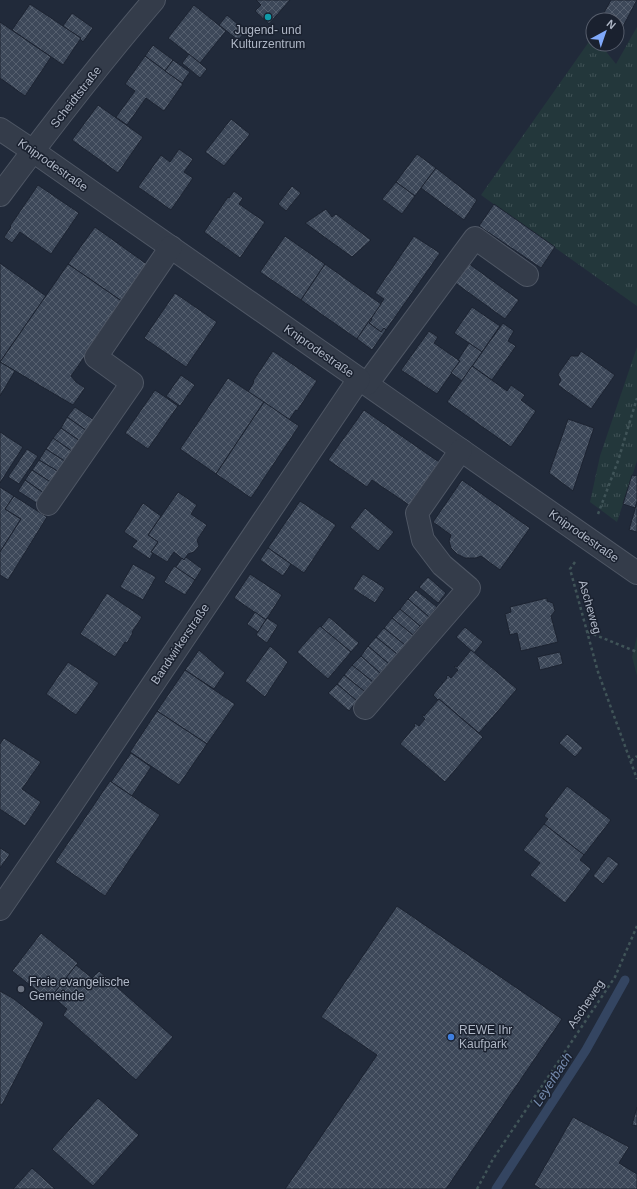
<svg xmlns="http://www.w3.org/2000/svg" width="637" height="1189" font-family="Helvetica,sans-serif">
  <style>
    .grass { fill: url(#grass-tufts) }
    .green { fill: #23373b }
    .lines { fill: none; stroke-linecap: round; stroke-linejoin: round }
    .stream { stroke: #344561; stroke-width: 9 }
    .building { fill: url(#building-cross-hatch); stroke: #1c2331 }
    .minor-casing { stroke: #4f5765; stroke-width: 24 }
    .path { stroke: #405458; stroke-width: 2.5; stroke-dasharray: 3 3; stroke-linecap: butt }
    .minor { stroke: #343c4a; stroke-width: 22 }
    .culture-dot { fill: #0f9aa8; stroke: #1a212f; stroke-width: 1.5 }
    .worship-dot { fill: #6b7280; stroke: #1a212f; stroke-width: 1.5 }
    .shop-dot { fill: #3f7fe0; stroke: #1a212f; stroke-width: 1.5 }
    .labels { text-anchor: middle; stroke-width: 3; stroke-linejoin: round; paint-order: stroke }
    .poi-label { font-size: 12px; fill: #afb7c6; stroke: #1a212f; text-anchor: start }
    .street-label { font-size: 12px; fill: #afb7c6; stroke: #1a212f }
    .water-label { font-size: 13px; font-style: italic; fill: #768caf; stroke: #1a212f }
  </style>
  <defs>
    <pattern id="grass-tufts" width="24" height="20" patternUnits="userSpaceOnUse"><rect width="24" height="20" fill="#23373b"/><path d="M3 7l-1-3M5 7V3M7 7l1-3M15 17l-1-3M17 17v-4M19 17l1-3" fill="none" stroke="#405256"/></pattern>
    <pattern id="building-cross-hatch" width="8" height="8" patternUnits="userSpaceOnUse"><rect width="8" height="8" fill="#3d4859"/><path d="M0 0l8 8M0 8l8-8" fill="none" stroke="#56606f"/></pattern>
  </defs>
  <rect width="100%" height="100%" fill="#212a3a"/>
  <g class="grass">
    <polygon points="637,27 637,306 481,195 593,36 593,44 600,44 616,64"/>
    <polygon points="637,347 637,461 617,522 590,502 600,456"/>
  </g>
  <polygon class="green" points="637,636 637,676 632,657"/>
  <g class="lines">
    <polyline class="stream" points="496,1189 586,1050 625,980"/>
  </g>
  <g class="building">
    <polygon points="256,0 290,0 269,24 255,11 261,5"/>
    <polygon points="611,0 637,0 620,32 617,31 617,20 600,20"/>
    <polygon points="30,4 81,38 63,65 12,30"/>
    <polygon points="194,5 226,31 200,63 168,38"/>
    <polygon points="72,13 93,28 83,42 80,39 81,38 63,26"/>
    <polygon points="227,15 246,31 238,40 219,25"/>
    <polygon points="0,22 51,57 25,96 0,78"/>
    <polygon points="153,45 173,60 165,71 145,56"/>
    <polygon points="189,54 207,69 200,78 182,63"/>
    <polygon points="145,56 183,84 164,111 146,98 127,125 116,117 135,91 125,84"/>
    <polygon points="173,60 190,72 182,83 165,71"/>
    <polygon points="98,105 143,137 118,173 72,140"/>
    <polygon points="231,119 250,134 224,166 205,152"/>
    <polygon points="179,149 193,159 184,172 193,178 171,210 138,187 161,155 170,162"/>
    <polygon points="417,154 436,168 415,196 396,182"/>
    <polygon points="436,168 477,200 464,220 421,188"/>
    <polygon points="396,182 415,196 402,214 382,199"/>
    <polygon points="38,185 79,213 51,254 20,232 12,243 4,237 11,227 10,226"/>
    <polygon points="292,186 301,193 286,211 278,204"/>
    <polygon points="234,191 243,198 239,204 265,222 240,258 204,232 228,197 229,198"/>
    <polygon points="494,204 555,247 541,268 479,226"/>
    <polygon points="326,209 332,217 336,214 371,240 352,257 305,223"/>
    <polygon points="95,227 148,265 123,302 68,264"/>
    <polygon points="285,236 325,264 301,300 260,272"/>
    <polygon points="414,236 440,253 386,330 384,328 381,332 369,323 372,319 371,318 384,299 375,293"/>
    <polygon points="0,263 46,296 0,362"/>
    <polygon points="468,263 519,300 505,319 454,282"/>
    <polygon points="68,264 123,302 71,376 76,382 85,388 73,405 0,362"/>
    <polygon points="325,264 381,304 357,339 301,300"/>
    <polygon points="175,293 217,322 186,367 144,338"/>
    <polygon points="472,307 500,326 482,352 454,333"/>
    <polygon points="371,318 372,319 369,323 381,332 384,328 386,330 372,350 357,339"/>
    <polygon points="503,323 514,331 508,341 516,346 492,380 472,366"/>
    <polygon points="429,331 438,337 434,343 460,361 437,394 401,370"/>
    <polygon points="469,343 482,352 462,381 451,373 460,361 458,360"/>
    <polygon points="273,351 317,381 297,411 296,410 289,420 248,392 254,382 253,381"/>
    <polygon points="581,351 615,375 591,409 558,385 561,380 558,374 571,356 578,356"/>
    <polygon points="0,362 15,371 0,396"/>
    <polygon points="472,366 507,391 511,385 525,395 521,400 536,411 511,447 447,402"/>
    <polygon points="181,375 195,385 180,406 166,396"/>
    <polygon points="228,378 264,402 216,474 180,449"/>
    <polygon points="155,390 178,406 148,449 125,433"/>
    <polygon points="264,402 299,426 251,498 216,474"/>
    <polygon points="75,407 94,420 87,431 67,417"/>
    <polygon points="364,410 439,462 409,505 372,480 367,487 328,460"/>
    <polygon points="67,417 87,431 80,441 61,428"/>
    <polygon points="568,419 594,428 573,491 549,473"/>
    <polygon points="61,428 80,441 73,452 53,438"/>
    <polygon points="0,432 23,447 0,483"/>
    <polygon points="53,438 73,452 66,462 46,449"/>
    <polygon points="27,449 38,456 19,484 8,477"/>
    <polygon points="46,449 66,462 59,472 39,460"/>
    <polygon points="39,460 59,472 52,483 32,470"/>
    <polygon points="32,470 52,483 45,494 25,480"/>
    <polygon points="632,475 637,476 637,502 635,508 623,504"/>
    <polygon points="25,480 45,494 38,504 18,491"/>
    <polygon points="462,480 530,528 500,570 481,556 476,558 465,558 457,554 451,548 449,541 451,535 433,522"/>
    <polygon points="0,487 14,496 5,509 21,519 0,552"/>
    <polygon points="178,492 197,505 191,514 207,525 197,540 199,546 194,552 188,554 184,560 174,552 167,562 151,552 158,542 148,535"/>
    <polygon points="14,496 47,517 8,580 0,575 0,552 21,519 5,509"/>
    <polygon points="300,501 336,525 304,573 268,548"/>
    <polygon points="637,502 637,532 629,530"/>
    <polygon points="143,503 161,516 148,535 158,542 151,552 153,553 150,559 132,547 137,541 124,532"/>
    <polygon points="365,508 394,532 378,551 350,527"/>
    <polygon points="268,548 291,564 283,576 260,560"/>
    <polygon points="186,557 202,569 195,580 175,568 182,558 184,560"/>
    <polygon points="133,564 156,577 143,600 120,587"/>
    <polygon points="174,566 195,580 185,595 164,582"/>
    <polygon points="250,574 282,595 266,620 234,598"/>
    <polygon points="363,574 385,588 375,603 353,589"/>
    <polygon points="428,577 446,593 438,603 419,587"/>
    <polygon points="416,590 437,607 429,617 408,599"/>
    <polygon points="107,593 142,617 132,632 133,633 127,643 125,642 115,657 80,634"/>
    <polygon points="547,598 547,601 553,603 555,611 551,616 558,642 521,651 517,633 510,635 505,614 511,612 510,607"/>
    <polygon points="408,599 429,617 420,626 400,609"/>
    <polygon points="400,609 420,626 413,635 392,618"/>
    <polygon points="255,612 266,620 258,632 247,624"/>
    <polygon points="329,617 359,643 351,652 321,627"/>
    <polygon points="267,618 278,625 267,643 256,635"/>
    <polygon points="392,618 413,635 405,645 384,628"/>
    <polygon points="320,626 351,652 328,679 297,652"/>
    <polygon points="465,627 483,642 474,653 456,637"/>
    <polygon points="384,628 405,645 397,654 376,637"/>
    <polygon points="376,637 397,654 389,664 368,646"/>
    <polygon points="270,646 288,662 265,697 245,681"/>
    <polygon points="368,646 389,664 380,673 361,656"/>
    <polygon points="199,650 225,673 214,689 185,670"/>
    <polygon points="471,650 517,689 479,733 439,699 438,700 433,695 447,678 446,677 448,675 451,678 458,670 454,667 455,666 457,667"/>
    <polygon points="560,652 563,664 540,670 537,657"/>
    <polygon points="361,656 380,673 373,682 352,665"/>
    <polygon points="68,662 99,683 76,715 46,694"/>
    <polygon points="352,665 373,682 365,692 344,675"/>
    <polygon points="185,670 235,704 207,744 157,711"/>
    <polygon points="344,675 365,692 357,701 337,684"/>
    <polygon points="337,684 357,701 349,711 328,693"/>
    <polygon points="439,699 483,737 445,782 400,744 415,726 414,725 415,723 419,726 425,719 422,716 423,714 424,716"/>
    <polygon points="157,711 207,744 179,785 130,752"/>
    <polygon points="567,734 583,748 575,757 559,743"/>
    <polygon points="4,738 41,762 22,789 41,802 25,826 0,809 0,744"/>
    <polygon points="131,753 151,767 132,796 111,782"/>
    <polygon points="110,781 160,815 105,896 55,862"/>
    <polygon points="567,786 611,820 584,855 544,824 548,819 544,816"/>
    <polygon points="544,824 584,855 580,860 591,869 565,903 530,875 540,863 523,850"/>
    <polygon points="0,848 10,854 0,868"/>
    <polygon points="608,856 619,864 603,884 593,876"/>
    <polygon points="397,906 562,1019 446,1189 285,1189 377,1055 321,1017"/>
    <polygon points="41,933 78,963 49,1000 12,971"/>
    <polygon points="76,965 92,978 99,971 173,1037 136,1080 63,1015 67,1009 52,996"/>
    <polygon points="0,991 14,999 44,1023 2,1105 0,1104"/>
    <polygon points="98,1098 139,1135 93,1186 52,1149"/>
    <polygon points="637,1107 637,1126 632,1125"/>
    <polygon points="573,1117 629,1147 619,1163 637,1174 637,1189 541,1189 534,1185"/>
    <polygon points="32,1168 55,1189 13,1189"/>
  </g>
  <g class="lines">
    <defs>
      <g id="minor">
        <polyline points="0,129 33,151 637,573"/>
        <path d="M0,195C49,129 100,63 154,0"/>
        <polyline points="367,384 475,238 527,275"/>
        <polyline points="48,504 132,383 96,357 171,247"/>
        <polyline points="365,708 469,588 442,565 423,540 417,513 461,450"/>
        <polyline points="0,909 68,810 359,379"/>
      </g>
    </defs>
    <use href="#minor" class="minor-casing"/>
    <g class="path">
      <polyline points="598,514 618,461 637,398"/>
      <polyline points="575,562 570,569 598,672 637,779"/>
      <polyline points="588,632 637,652"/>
      <polyline points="631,761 637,756"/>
      <polyline points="477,1189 493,1159 615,977 637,926"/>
    </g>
    <use href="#minor" class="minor"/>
  </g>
  <circle class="culture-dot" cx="268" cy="17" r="4"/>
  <circle class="worship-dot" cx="21" cy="989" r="4"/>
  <circle class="shop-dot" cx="451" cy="1037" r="4"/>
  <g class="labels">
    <g class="poi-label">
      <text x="268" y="34" text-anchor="middle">Jugend- und<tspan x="268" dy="14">Kulturzentrum</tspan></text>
      <text x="29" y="986">Freie evangelische<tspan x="29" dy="14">Gemeinde</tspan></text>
      <text x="459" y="1034">REWE Ihr<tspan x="459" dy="14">Kaufpark</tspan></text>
    </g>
    <g class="street-label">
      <text transform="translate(76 97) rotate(-52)" y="4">Scheidtstraße</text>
      <text transform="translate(53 165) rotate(35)" y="4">Kniprodestraße</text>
      <text transform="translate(319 351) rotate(35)" y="4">Kniprodestraße</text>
      <text transform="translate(584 536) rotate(35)" y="4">Kniprodestraße</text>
      <text transform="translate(590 607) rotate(74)" y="4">Ascheweg</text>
      <text transform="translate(180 644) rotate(-56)" y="4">Bandwirkerstraße</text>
      <text transform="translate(586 1004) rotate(-56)" y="4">Ascheweg</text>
    </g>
    <g class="water-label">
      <text transform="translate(552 1079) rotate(-57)" y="5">Leyerbach</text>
    </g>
  </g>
  <g transform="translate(605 32) rotate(40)"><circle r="19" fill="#1a212f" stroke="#565d6b"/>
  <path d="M0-3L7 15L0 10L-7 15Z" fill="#80a9fa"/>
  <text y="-6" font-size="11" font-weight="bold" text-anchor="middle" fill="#afb7c6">N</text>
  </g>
</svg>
